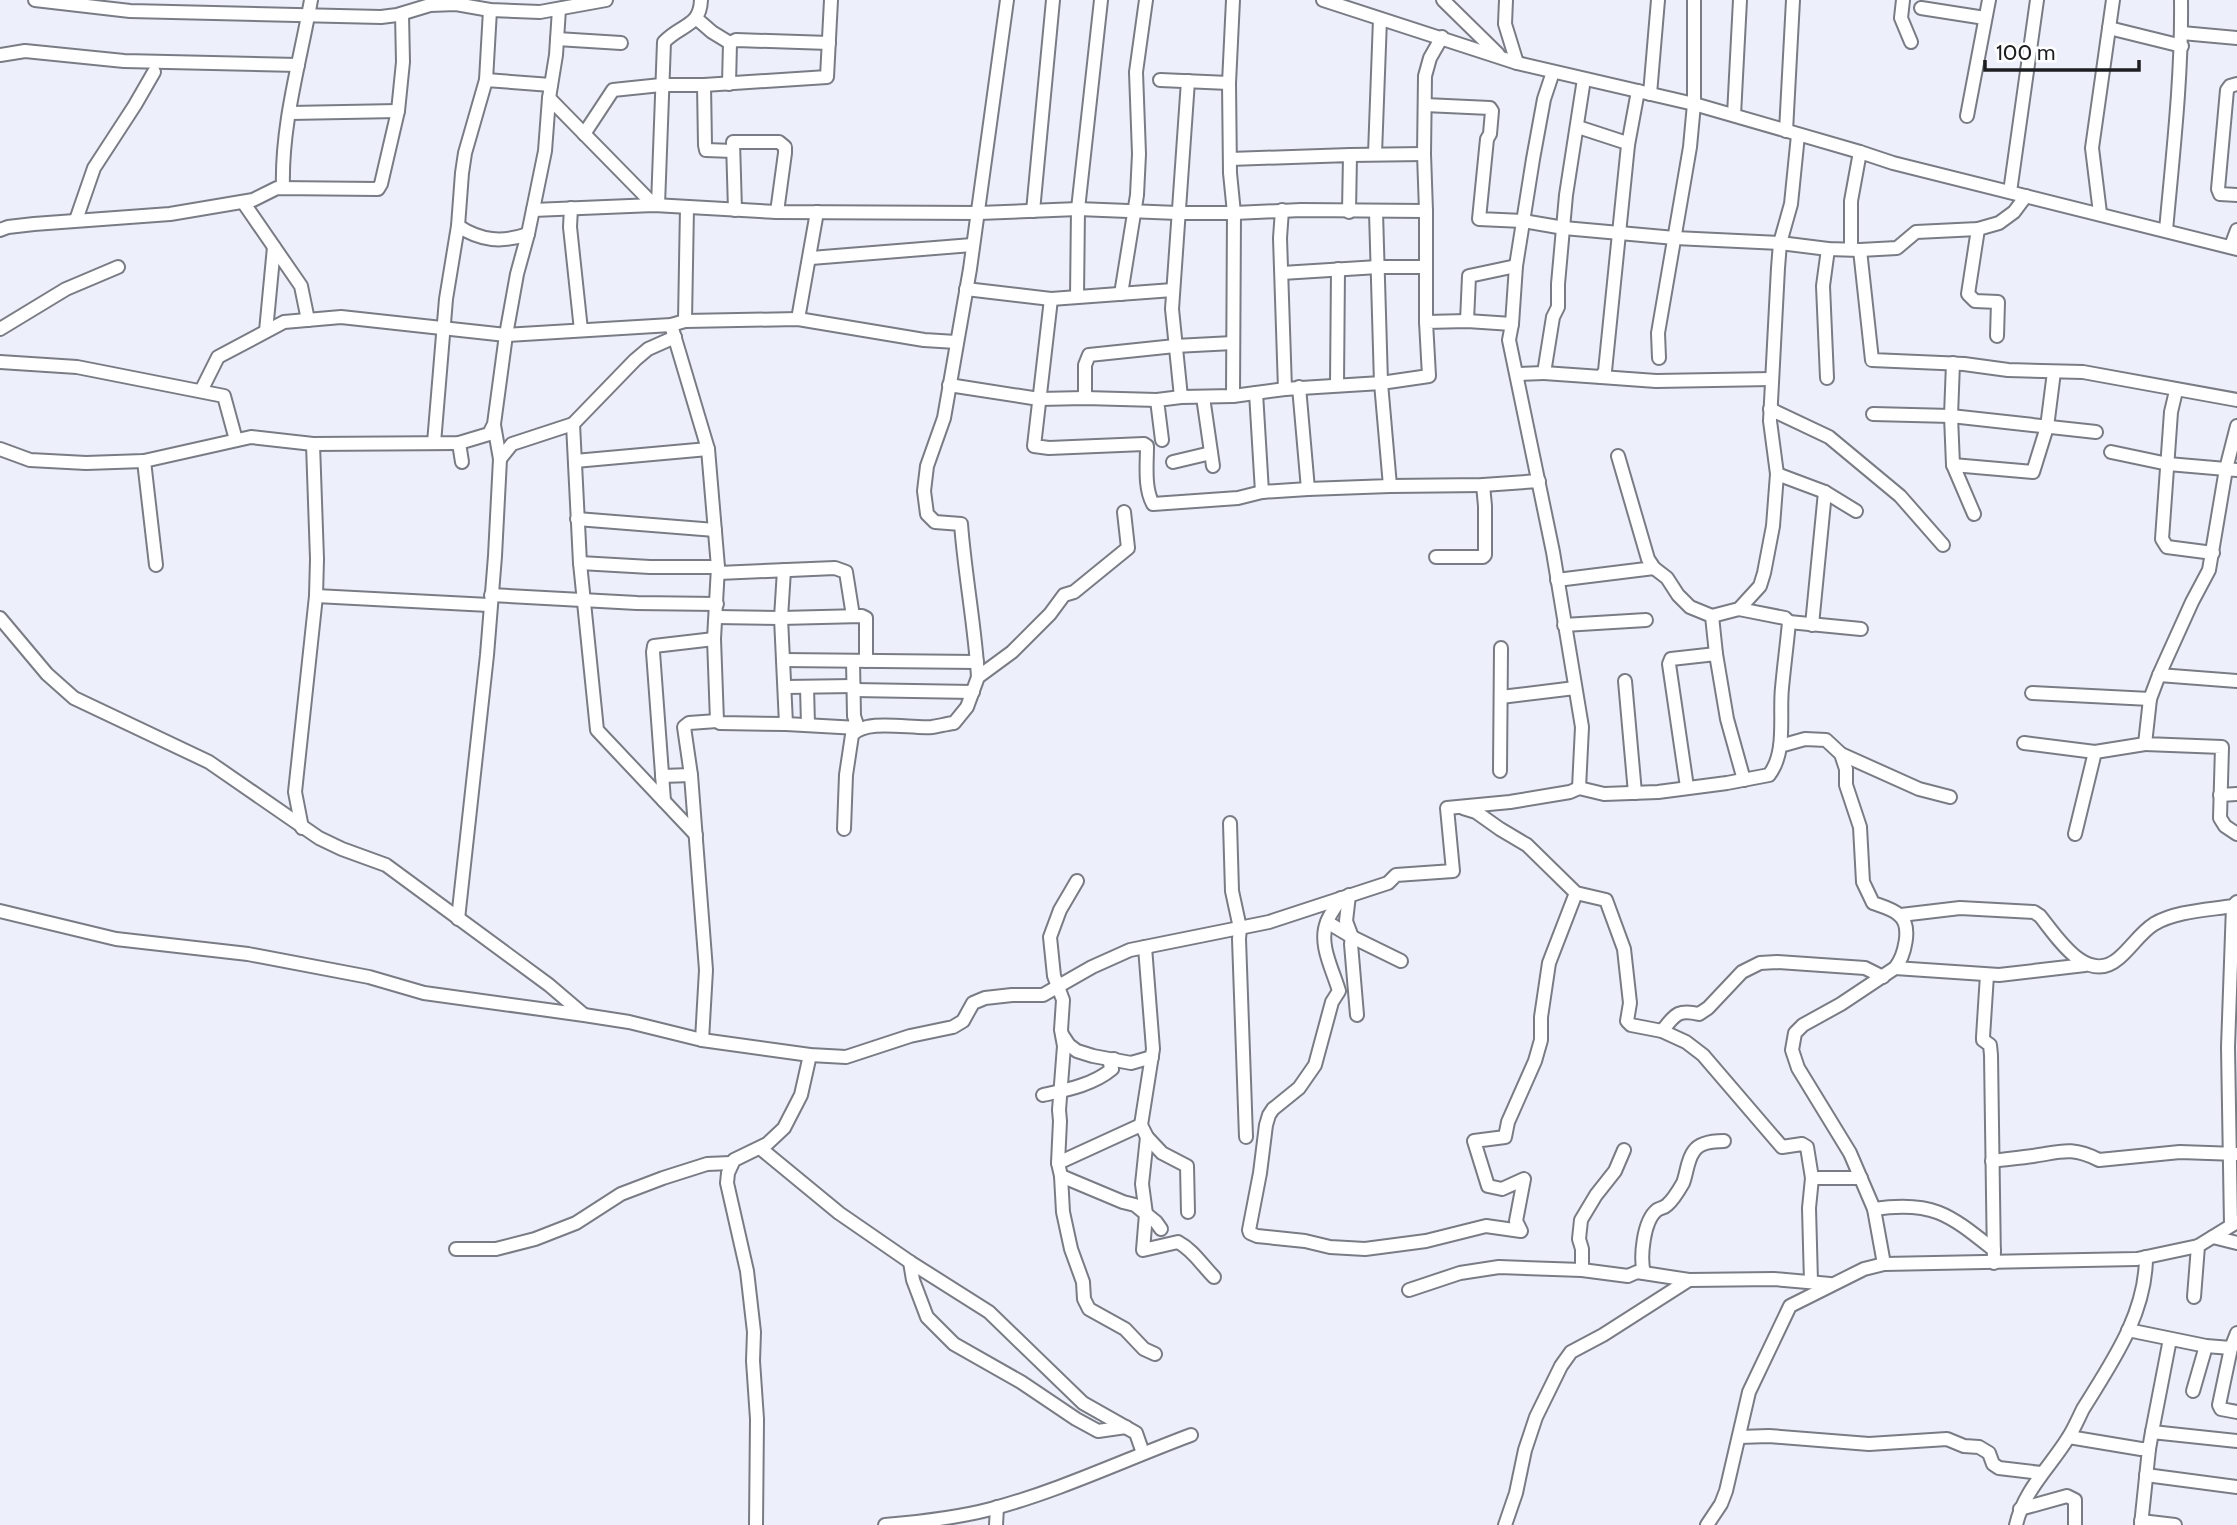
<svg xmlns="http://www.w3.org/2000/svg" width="2237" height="1525" font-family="Cabin,sans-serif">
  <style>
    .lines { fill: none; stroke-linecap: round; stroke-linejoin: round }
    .minor-casing { stroke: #797c84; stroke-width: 16 }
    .minor { stroke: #fff; stroke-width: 12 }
  </style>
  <rect width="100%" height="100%" fill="#edf0fa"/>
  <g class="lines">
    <defs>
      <g id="minor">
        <polyline points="35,0 130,11 381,17 397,15 430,5 456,4 490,10 540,12 606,0"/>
        <polyline points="1323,0 1517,63 1694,104 1860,152 1893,163 2237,249"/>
        <polyline points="1443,0 1498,54"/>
        <polyline points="1506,0 1505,24 1517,63"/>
        <polyline points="1903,0 1901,18 1911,42"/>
        <polyline points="1921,8 1985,18"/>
        <polyline points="697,19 712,32 730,43"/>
        <polyline points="2109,28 2182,46"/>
        <polyline points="2182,33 2237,38"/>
        <polyline points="557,39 621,43"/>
        <polyline points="0,55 25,51 124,61 298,65"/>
        <polyline points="1553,72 1544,99 1533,159 1516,266 1512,324 1509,340 1553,552 1582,727 1579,788"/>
        <polyline points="486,80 490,10"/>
        <polyline points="1160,80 1229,83"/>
        <polyline points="729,84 730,43 736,40 829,43"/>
        <polyline points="2237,84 2230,86 2227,90 2218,189 2220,194 2237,195"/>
        <polyline points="704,85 827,77 831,0"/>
        <polyline points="1650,94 1658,0"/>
        <polyline points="549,98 654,205"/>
        <polyline points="1425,105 1490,108 1492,111 1490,134 1487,139 1479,219 1523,221 1564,228 1675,238 1780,243 1828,249 1860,250 1897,248 1916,232 1978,229 1999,223 2014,212 2026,196"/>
        <polyline points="290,113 398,111"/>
        <polyline points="1734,115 1740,0"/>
        <polyline points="1967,116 1989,0"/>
        <polyline points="1786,131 1793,0"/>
        <polyline points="584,134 613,90 661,85 704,85 705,145 706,150 733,151"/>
        <polyline points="1628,145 1638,91"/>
        <polyline points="1375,154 1380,19"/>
        <polyline points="1350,155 1424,154"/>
        <polyline points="1230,159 1350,155 1349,212"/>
        <path d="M283,188C281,125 300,62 311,0"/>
        <polyline points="2010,192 2037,0"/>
        <polyline points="243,202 301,286 308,320"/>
        <path d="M658,205L664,42C681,24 700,27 701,0"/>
        <polyline points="571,208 570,227 581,330"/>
        <polyline points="533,210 654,205 777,212 979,213 1078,209 1178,213 1234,213 1301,210 1426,211"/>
        <polyline points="735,210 733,142 779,142 785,147 785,153 777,212"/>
        <polyline points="1282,210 1280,238 1285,389 1381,383 1376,212"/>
        <polyline points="1033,211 1053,0"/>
        <polyline points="2100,213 2092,148 2113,0"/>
        <polyline points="76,220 94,168 135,105 154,72"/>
        <path d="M458,226C481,241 502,243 528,234"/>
        <polyline points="1978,229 1968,294 1975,301 1998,302 1997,336"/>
        <polyline points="0,230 8,227 34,224 170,214 253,200 277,188 378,189 381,184 398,111 403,62 402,14"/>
        <path d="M2166,230C2173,153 2182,77 2181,0"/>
        <polyline points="2231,246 2237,230"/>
        <polyline points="1851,249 1851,201 1860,152"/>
        <polyline points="1860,250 1872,360 1964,364 2008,370 2083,372 2237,400"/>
        <polyline points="811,258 972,245"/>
        <polyline points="1282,273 1378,267 1425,267"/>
        <polyline points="966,289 1051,299 1173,290"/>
        <polyline points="1121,294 1137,195 1139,154 1136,72 1146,0"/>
        <polyline points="1077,297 1078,209 1101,0"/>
        <path d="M1051,299L1034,446L1049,448L1144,444L1147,446C1147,464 1144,488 1153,504L1238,498L1262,492L1308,489L1390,486L1381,383L1429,376L1426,322L1467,321L1512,324"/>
        <polyline points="798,319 817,212"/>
        <polyline points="685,321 687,207"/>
        <polyline points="1467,321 1469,276 1516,266"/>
        <polyline points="1426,322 1426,211 1424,154 1425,76 1430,58 1442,37"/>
        <polyline points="671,325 708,449 718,567 714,639 717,721 720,723 786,724 858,728 854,716 853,661"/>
        <polyline points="0,329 66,289 118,267"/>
        <polyline points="266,331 274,247"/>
        <polyline points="1659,358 1658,333 1690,147 1694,104 1694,0"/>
        <polyline points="0,362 77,367 224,396 236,440"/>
        <polyline points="1953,363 1951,416 1953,465 1974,514"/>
        <polyline points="1544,373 1601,377 1605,371 1628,145 1627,143 1578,127"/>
        <polyline points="1517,374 1544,373 1553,317 1558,307 1558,284 1566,195 1584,79"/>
        <polyline points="1601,377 1656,381 1772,379"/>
        <polyline points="1827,378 1823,286 1828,249"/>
        <polyline points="1337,384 1338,269"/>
        <polyline points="949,385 1039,399 1085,398 1157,400"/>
        <polyline points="1299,387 1308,489"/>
        <polyline points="201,391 218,357 284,322 341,317 506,335 671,325 685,321 798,319 924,340 956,342"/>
        <polyline points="2176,391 2171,412 2162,539 2167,547 2213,553"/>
        <polyline points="1256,393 1262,492"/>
        <polyline points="1233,396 1234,213 1230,173 1229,83 1233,0"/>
        <polyline points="1181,397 1172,309 1188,81"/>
        <polyline points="1203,397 1213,466"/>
        <polyline points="1085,398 1085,365 1089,355 1175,346 1233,343"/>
        <polyline points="1770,409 1829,437 1900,496 1943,545"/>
        <polyline points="1873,414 1951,416 2096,432"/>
        <polyline points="573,424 580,563 597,730 696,835"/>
        <polyline points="1162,440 1157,400 1181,397 1233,396 1285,389"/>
        <polyline points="434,443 446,299 458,226 462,173 465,153 486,80 551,85"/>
        <polyline points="459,443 462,462"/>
        <polyline points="0,449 30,460 86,463 144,461 251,437 313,444 459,443 489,434 494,424 506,335 517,274 528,234 545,151 549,98 556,55 559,9"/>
        <polyline points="2111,452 2168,464 2226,469 2237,426"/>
        <polyline points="1618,456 1648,559 1654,568 1667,578 1678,595 1690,607 1712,616 1716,654"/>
        <polyline points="500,459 512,444 573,424 635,360 648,349 675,337"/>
        <polyline points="144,461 156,565"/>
        <polyline points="575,461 708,449"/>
        <polyline points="1173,462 1211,453"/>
        <polyline points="1953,465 2033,472 2047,427 2054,372"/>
        <polyline points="2237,470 2226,469 2209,570 2192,602 2159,675 2150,699 2145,744 2222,747 2220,818 2225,826 2237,834"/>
        <polyline points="1777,474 1825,492 1856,511"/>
        <polyline points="1390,486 1483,485 1539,481"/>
        <polyline points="577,519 715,530"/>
        <polyline points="1436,557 1483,557 1485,555 1485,506 1483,485"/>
        <polyline points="580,563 650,567 718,567"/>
        <polyline points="784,570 781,618 786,724"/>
        <polyline points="718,573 835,568 846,572 853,616"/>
        <polyline points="1557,580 1654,568"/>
        <polyline points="491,595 637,603 717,604"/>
        <polyline points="316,596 489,605"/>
        <polyline points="1712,616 1739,609 1760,586 1764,573 1773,526 1777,474 1770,421 1778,268 1780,243 1791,204 1798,135"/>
        <polyline points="716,617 781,618 862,616 866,618 866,661"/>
        <polyline points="0,618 47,674 74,698 209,762 319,838 342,849 386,865 549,985 583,1014"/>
        <polyline points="1789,622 1861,629"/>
        <polyline points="1564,625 1646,620"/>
        <polyline points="1812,625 1825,492"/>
        <polyline points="783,660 977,662"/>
        <polyline points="2159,675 2237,681"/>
        <path d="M978,677C975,626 965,576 961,524L935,522L927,514L924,491L927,466L944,418L970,269L1007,0"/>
        <polyline points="1625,681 1635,793"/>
        <polyline points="785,687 854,686"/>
        <polyline points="807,687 808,725"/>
        <polyline points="854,690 973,692"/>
        <polyline points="2032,693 2150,699"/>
        <polyline points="1501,697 1575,688"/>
        <polyline points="2024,743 2095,752"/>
        <path d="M1780,746L1805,739L1826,740L1841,754L1846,769V785L1860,827L1863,882L1873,903C1881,906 1893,909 1899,915C1913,926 1904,957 1895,968L1841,1004L1803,1025L1795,1033L1792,1050L1798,1068L1850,1153L1874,1209L1884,1264"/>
        <polyline points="1841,754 1919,789 1950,797"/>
        <polyline points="1500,771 1501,648"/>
        <polyline points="662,776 691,775"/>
        <polyline points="1687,787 1669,664 1671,659 1716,654 1727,719 1744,780"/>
        <polyline points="2220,795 2237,794"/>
        <polyline points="664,801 653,652 654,646 714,639"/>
        <polyline points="1463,808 1476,812 1500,829 1527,845 1576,893 1606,900 1624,949 1630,1003 1627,1021 1631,1025 1662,1031 1686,1042 1703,1055 1782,1147 1802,1144 1807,1147 1812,1178 1861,1178"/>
        <polyline points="1230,823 1232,891 1240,928 1239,939 1246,1137"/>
        <polyline points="302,828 295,792 316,596 317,559 313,444"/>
        <path d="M844,829L846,775L852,735C866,718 911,729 932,727C939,726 946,724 954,723L967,707L978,677L1012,652L1050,614L1064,595L1074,592L1128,548L1124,512"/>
        <polyline points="2075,834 2095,752 2145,744"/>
        <polyline points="1077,881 1060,910 1050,937 1054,976 1063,1000 1061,1030 1064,1046 1059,1110 1060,1121 1058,1163 1061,1176 1063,1212 1071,1249 1083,1282 1084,1299 1089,1309 1125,1329 1144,1349 1155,1354"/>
        <polyline points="1349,895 1346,921 1352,937 1351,944 1357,1015"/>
        <path d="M1341,898C1337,905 1330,913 1327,922C1318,944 1333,970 1339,991L1332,1002L1315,1065L1299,1088L1273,1109L1269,1115L1266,1125L1260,1173L1249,1230L1250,1233L1257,1236L1305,1241L1330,1247L1365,1249L1426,1241L1486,1226L1521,1231L1516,1221L1524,1179L1502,1189L1488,1186L1474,1141L1505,1137L1508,1122L1535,1061L1541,1040V1017L1549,963L1576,893"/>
        <path d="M0,911L116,939L248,954L369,977L424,993L584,1015L629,1022L702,1040L810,1055L846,1057L910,1036L953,1027L963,1021L973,1003L985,998L1012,995H1043L1092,967L1130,950L1269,922L1388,883L1396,875L1453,871L1447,808L1510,802L1570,792L1579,788L1604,794L1658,792L1727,783L1769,775C1787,752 1779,715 1782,688C1784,666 1787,644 1789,622L1785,618L1739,609"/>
        <path d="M1901,915L1960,908L2034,912L2040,916C2057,937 2087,986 2119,958C2132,947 2140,933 2154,924C2176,911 2208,910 2233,906L2237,902"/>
        <polyline points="458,919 487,655 495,556 500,459 494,425"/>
        <polyline points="1327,922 1352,937 1401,961"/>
        <polyline points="1145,947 1153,1049 1141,1125 1147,1137 1162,1153 1187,1166 1188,1212"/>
        <polyline points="1895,968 1999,975 2085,965"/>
        <polyline points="1987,975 1983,1037 1983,1040 1990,1045 1991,1055 1994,1263"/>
        <path d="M1662,1031C1675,1015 1677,1009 1699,1014L1708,1008L1742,972L1760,963L1777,962L1865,968L1883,977"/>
        <polyline points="1063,1036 1069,1045 1077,1051 1093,1056 1131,1063 1152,1057"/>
        <polyline points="702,1040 706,970 691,775 684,727 689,723 717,721"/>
        <path d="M1043,1095C1066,1090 1093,1085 1112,1069L1110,1064L1114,1059"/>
        <path d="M1147,1137L1142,1184L1146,1214L1143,1250L1178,1242C1193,1250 1202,1265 1214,1277"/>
        <polyline points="760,1148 839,1213 910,1262 989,1312 1083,1403 1136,1433 1143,1453"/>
        <path d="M1992,1161C2006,1159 2019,1158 2033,1156C2061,1152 2071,1146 2099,1160L2180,1152L2237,1154"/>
        <polyline points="1058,1163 1141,1125"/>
        <polyline points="1061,1176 1123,1202 1135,1205 1156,1222 1161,1229"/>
        <path d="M1874,1209C1933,1200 1950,1215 1994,1250"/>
        <polyline points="2231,1225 2228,1047 2233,906"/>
        <polyline points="2213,1237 2237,1243"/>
        <polyline points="456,1249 496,1249 535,1239 576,1223 621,1194 663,1178 707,1164 731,1163"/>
        <polyline points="910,1262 913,1280 927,1317 954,1344 1021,1382 1076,1419 1098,1431 1126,1427"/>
        <polyline points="1582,1270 1582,1249 1579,1239 1581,1220 1596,1195 1615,1171 1624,1150"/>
        <path d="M1644,1273C1640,1258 1643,1221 1657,1210C1660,1208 1664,1208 1667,1205C1673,1200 1679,1190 1683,1183C1687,1173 1687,1160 1694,1151C1700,1142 1714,1141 1724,1141"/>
        <polyline points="1811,1282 1809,1208 1812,1178"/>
        <polyline points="1409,1290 1460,1273 1499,1267 1582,1270 1628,1276 1637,1272 1689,1280"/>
        <polyline points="2194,1297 2198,1246"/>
        <polyline points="2128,1330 2206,1346 2231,1348"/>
        <polyline points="2237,1333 2231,1348 2219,1405 2221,1409 2237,1412"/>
        <polyline points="2193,1391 2206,1346"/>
        <polyline points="2152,1432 2170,1339"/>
        <polyline points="1739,1437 1769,1436 1869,1444 1947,1439 1964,1446 1979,1447 1989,1453 1993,1464 1999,1468 2041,1473"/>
        <polyline points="2069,1437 2141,1449 2149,1449 2152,1432 2237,1441"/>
        <polyline points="2146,1475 2237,1487"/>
        <polyline points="2020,1509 2067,1496 2075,1500 2075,1525"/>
        <polyline points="2141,1521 2175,1525"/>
        <polyline points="756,1525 757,1419 753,1361 754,1332 747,1271 727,1183 728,1173 734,1160 767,1144 784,1128 801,1095 810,1055"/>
        <path d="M885,1525C920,1522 957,1518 991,1509C1059,1491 1124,1460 1191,1435"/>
        <polyline points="996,1525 997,1507"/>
        <polyline points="1505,1525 1516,1493 1525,1450 1536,1417 1561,1366 1571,1352 1603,1335 1689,1280 1774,1279 1830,1284"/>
        <polyline points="1707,1525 1721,1504 1726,1491 1749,1392 1790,1306 1864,1269 1884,1264 2137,1259 2198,1246 2237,1222"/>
        <path d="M2016,1525C2024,1490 2050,1467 2068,1438C2074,1429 2078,1419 2083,1409C2112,1362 2146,1314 2146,1257"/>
        <polyline points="2141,1525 2149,1449"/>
      </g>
    </defs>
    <use href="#minor" class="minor-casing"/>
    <use href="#minor" class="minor"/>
  </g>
  <path d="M1985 60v10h154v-10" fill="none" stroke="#1d1e21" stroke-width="3.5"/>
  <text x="1996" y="60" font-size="21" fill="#1d1e21" stroke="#fefefe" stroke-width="5" paint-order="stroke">100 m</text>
</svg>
